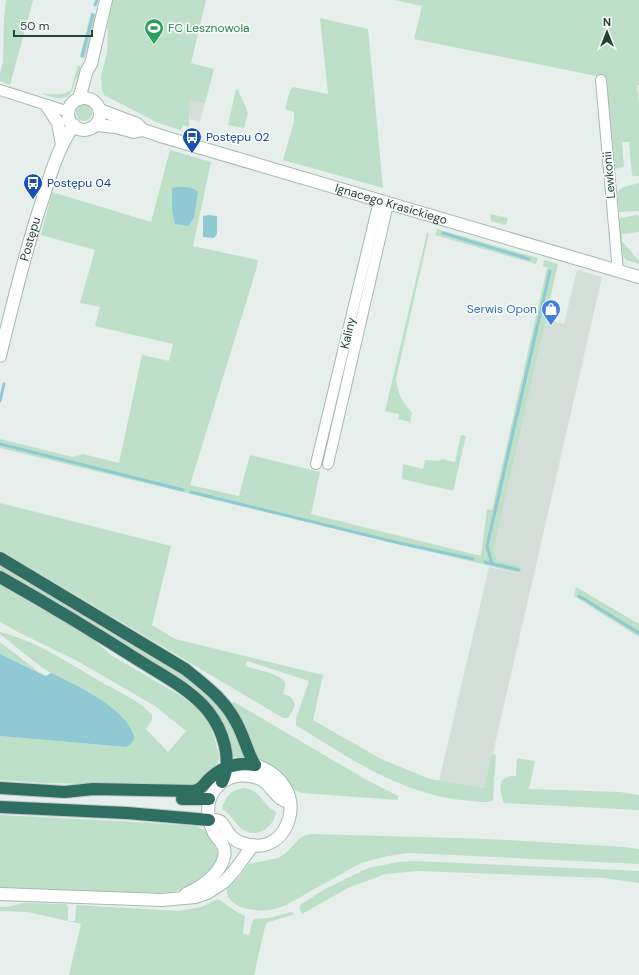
<svg xmlns="http://www.w3.org/2000/svg" width="639" height="975" font-family="'DM Sans',sans-serif">
  <style>
    .built { fill: #d4dfda }
    .green { fill: #bfe0c8 }
    .water { fill: #8ec9d4 }
    .lines { fill: none; stroke-linecap: round; stroke-linejoin: round }
    .stream { stroke: #8ec9d4; stroke-width: 3 }
    .minor-casing { stroke: #a8b8b2; stroke-width: 12 }
    .tertiary-casing { stroke: #a8b8b2; stroke-width: 14 }
    .secondary-casing { stroke: #a4bbb3; stroke-width: 14 }
    .motorway-casing { stroke: #c2cac8; stroke-width: 14 }
    .minor { stroke: #fff; stroke-width: 10 }
    .tertiary { stroke: #fff; stroke-width: 12 }
    .secondary { stroke: #fff; stroke-width: 12 }
    .motorway { stroke: #2f6f62; stroke-width: 12 }
    .labels { text-anchor: middle; stroke-width: 3.5; stroke-linejoin: round; paint-order: stroke }
    .leisure-label { font-size: 12px; fill: #27864d; stroke: #f7fbf9; text-anchor: start }
    .transit-label { font-size: 12px; fill: #164399; stroke: #f7fbf9; text-anchor: start }
    .street-label { font-size: 12px; fill: #24423a; stroke: #f7fbf9 }
    .shop-label { font-size: 12px; fill: #366cbe; stroke: #f7fbf9; text-anchor: end }
  </style>
  <rect width="100%" height="100%" fill="#e6efeb"/>
  <g class="built">
    <polygon points="190,100 205,103 200,122 190,119 189,111"/>
    <polygon points="577,270 602,277 485,788 439,781 489,567 519,573 520,566 497,560 494,548 495,538 545,320 564,324"/>
  </g>
  <g class="green">
    <polygon points="6,0 33,0 10,85 0,81 0,73 3,62 4,19"/>
    <polygon points="113,0 206,0 191,63 214,69 205,103 190,101 189,111 189,127 183,125 181,130 158,123 104,95 102,91 101,76 107,53 108,29 107,27"/>
    <polygon points="395,0 639,0 639,85 637,85 639,106 639,176 633,176 632,174 629,142 622,142 624,167 615,169 606,78 414,39 422,6"/>
    <polygon points="91,12 97,15 85,58 80,57"/>
    <polygon points="320,18 368,29 383,188 283,160 294,122 294,112 285,109 290,90 293,87 328,94"/>
    <path d="M78,65L81,67L78,79L76,78C75,82 74,87 72,91C66,104 49,96 40,93C52,94 61,97 71,90Z"/>
    <polygon points="236,89 238,90 248,112 244,128 228,125"/>
    <circle cx="84" cy="113" r="8"/>
    <polygon points="170,150 211,162 193,246 258,260 256,270 190,485 239,496 250,455 320,472 311,514 481,556 487,509 492,510 547,268 543,266 544,260 558,264 494,548 497,560 520,566 519,573 0,448 0,439 73,457 83,454 119,463 142,355 169,361 173,344 95,326 100,307 80,303 95,250 41,235 52,192 151,222"/>
    <polygon points="639,183 639,211 619,212 617,192 623,187"/>
    <polygon points="490,214 508,218 506,225 491,221"/>
    <polygon points="637,215 639,216 639,232 622,234 622,241 639,261 639,264 626,260 621,254 618,222 620,218"/>
    <polygon points="437,229 538,258 536,264 435,235"/>
    <path d="M427,233H429L396,379C398,395 402,401 412,413L410,422L398,419L399,414L385,411Z"/>
    <polygon points="461,435 466,436 453,491 402,479 403,464 423,469 425,460 440,461 441,459 455,462"/>
    <path d="M0,503L171,546L152,625L175,639L323,675L313,720L381,759L430,779L484,788L492,754L496,755L493,800C487,804 478,801 472,801C406,797 350,759 296,725V719L309,681L247,661L245,666C254,669 280,674 284,681C287,685 284,690 283,694C290,696 294,698 295,706L288,718H283L0,550Z"/>
    <path d="M0,566L190,679L214,699L232,724L245,757H233C230,725 215,706 191,685L0,572Z"/>
    <path d="M0,582L86,633L111,655L181,696L198,709L207,721L214,736L219,755L218,762C211,772 202,782 190,786L44,783L0,780V736L126,747L134,736C120,702 80,691 51,673C33,662 17,647 0,634V632C37,641 70,664 103,683C119,692 139,700 152,715V720L146,729L168,752L186,731L155,706L79,662L14,630L0,622Z"/>
    <polygon points="576,587 639,624 639,637 574,596"/>
    <polygon points="0,642 39,672 0,654"/>
    <polygon points="234,702 365,779 398,796 398,800 302,793 294,790 281,773 275,768 259,759 254,753 241,719 232,704"/>
    <path d="M517,758L535,761L529,789L620,792L639,795V810L504,803C501,796 499,788 502,780L510,776H516Z"/>
    <path d="M243,788C264,791 260,804 276,812C274,827 257,840 242,829C234,823 231,814 222,809C225,797 231,790 243,788Z"/>
    <path d="M0,815L137,822L197,826C206,830 209,835 214,843C228,865 198,884 180,890C174,892 167,892 161,893L0,888Z"/>
    <path d="M312,834L490,839L624,847L639,849V864L409,853C392,855 376,858 359,864L288,904C282,907 276,909 270,910C256,912 225,908 227,889L240,876L249,864L278,858L286,853L300,838L306,835Z"/>
    <polygon points="414,861 639,871 639,883 604,878 418,871 385,874 348,888 302,914 300,909 300,905 325,889 368,868 398,862"/>
    <polygon points="218,899 237,912 245,916 243,934 249,935 252,922 254,919 269,918 291,912 295,914 266,923 254,975 69,975 81,924 28,912 0,911 0,907 6,907 24,903 66,904 68,907 68,921 75,921 76,908 77,905 180,911 201,907"/>
  </g>
  <g class="water">
    <path d="M177,187C185,187 191,186 198,192L194,218L188,226L175,224L172,210V188Z"/>
    <polygon points="209,215 217,216 217,234 214,238 203,237 203,216"/>
    <path d="M0,654L46,676L51,673C76,685 122,706 133,733C136,740 132,744 126,747L0,736Z"/>
  </g>
  <g class="lines">
    <g class="stream">
      <polyline points="95,5 97,0"/>
      <polyline points="82,56 93,15"/>
      <polyline points="443,233 529,259"/>
      <polyline points="0,401 4,384"/>
      <polyline points="0,444 183,490"/>
      <polyline points="191,492 399,543 473,559"/>
      <polyline points="485,562 519,570"/>
      <polyline points="492,564 487,546 550,271"/>
      <polyline points="579,596 639,633"/>
    </g>
    <defs>
      <g id="minor">
        <polyline points="601,80 618,271"/>
        <polyline points="0,90 69,112"/>
        <polyline points="316,464 379,201"/>
        <polyline points="328,464 388,204"/>
      </g>
      <g id="tertiary">
        <circle cx="84" cy="114" r="16"/>
        <polyline points="79,99 87,70 91,64 106,0"/>
        <polyline points="47,106 58,123 62,145"/>
        <path id="s1" d="M100,110L137,124L143,130L164,137L639,277"/>
        <polyline points="96,125 116,127 134,132 143,130"/>
        <path id="s2" d="M0,356C12,306 24,256 40,207C50,177 56,151 74,125"/>
      </g>
      <g id="secondary">
        <path d="M209,820C213,820 218,819 221,822C225,826 226,831 230,835C237,844 253,847 264,845C287,839 297,810 286,789C279,777 267,769 255,765"/>
        <polyline points="0,894 162,900 195,897 207,893 224,882 235,870 253,845"/>
        <path d="M186,894C202,887 220,874 224,857C227,846 219,841 214,833C206,817 205,797 219,785C227,777 239,774 250,776C273,779 271,798 289,802"/>
      </g>
      <g id="motorway">
        <path d="M0,558L185,669C205,685 224,699 236,722C244,736 247,752 255,765"/>
        <path d="M0,577C48,604 96,633 143,663C165,677 191,690 208,711C223,730 233,760 222,782"/>
        <path d="M0,788L65,792L93,789L193,791C200,790 203,786 208,780C221,767 237,762 255,765"/>
        <polyline points="182,799 209,799"/>
        <polyline points="0,807 127,813 209,820"/>
      </g>
    </defs>
    <use href="#minor" class="minor-casing"/>
    <use href="#tertiary" class="tertiary-casing"/>
    <use href="#secondary" class="secondary-casing"/>
    <use href="#motorway" class="motorway-casing"/>
    <use href="#minor" class="minor"/>
    <use href="#tertiary" class="tertiary"/>
    <use href="#secondary" class="secondary"/>
    <use href="#motorway" class="motorway"/>
  </g>
  <defs>
    <symbol id="stadium-pin" viewBox="-11 -11 22 30"><path d="M0 17L-7.5 6A9.5 9.5 0 1 1 7.5 6Z" fill="#2e9e5b" stroke="#f7fbf9"/><path d="M0-5a6.5 5 0 1 0 0 10a6.5 5 0 1 0 0-10ZM-3.5-1.8h7v3.6h-7Z" fill="#fff"/></symbol>
    <symbol id="bus-pin" viewBox="-11 -11 22 30"><path d="M0 17L-7.5 6A9.5 9.5 0 1 1 7.5 6Z" fill="#1a4fb4" stroke="#f7fbf9"/><path d="M-5-6H5V4H4V6H2V4H-2V6H-4V4H-5ZM-3.5-4V0h7V-4ZM-3.5 1.2v1.5H-2V1.2ZM2 1.2v1.5H3.5V1.2Z" fill="#fff"/></symbol>
    <symbol id="shop-pin" viewBox="-11 -11 22 30"><path d="M0 17L-7.5 6A9.5 9.5 0 1 1 7.5 6Z" fill="#3f7fe0" stroke="#f7fbf9"/><path d="M-5-2.5h2.3a2.7 3.5 0 0 1 5.4 0H5L5.5 6h-11ZM-1.5-2.5h3a1.5 2.3 0 0 0-3 0Z" fill="#fff"/></symbol>
  </defs>
  <g fill-rule="evenodd">
    <use href="#stadium-pin" x="143" y="17" width="22" height="30"/>
    <use href="#bus-pin" x="181" y="126" width="22" height="30"/>
    <use href="#bus-pin" x="22" y="172" width="22" height="30"/>
    <use href="#shop-pin" x="540" y="298" width="22" height="30"/>
  </g>
  <g class="labels">
    <g class="leisure-label">
      <text x="168" y="32">FC Lesznowola</text>
    </g>
    <g class="transit-label">
      <text x="206" y="141">Postępu 02</text>
      <text x="47" y="187">Postępu 04</text>
    </g>
    <g class="street-label">
      <text transform="translate(609 175) rotate(-95)" y="4">Lewkonii</text>
      <text dy="4" stroke="none"><textPath href="#s1" startOffset="307">Ignacego Krasickiego</textPath></text>
      <text dy="4" stroke="none"><textPath href="#s2" startOffset="121">Postępu</textPath></text>
      <text transform="translate(348 333) rotate(-77)" y="4">Kaliny</text>
    </g>
    <g class="shop-label">
      <text x="537" y="313">Serwis Opon</text>
    </g>
  </g>
  <g transform="translate(607 32)" stroke="#f7fbf9" stroke-width="3" paint-order="stroke">
  <path d="M0-3L7 15L0 10L-7 15Z" fill="#24423a"/>
  <text y="-6" font-size="11" font-weight="bold" text-anchor="middle" fill="#24423a">N</text>
  </g>
  <path d="M14 30v6h78v-6" fill="none" stroke="#24423a" stroke-width="2"/>
  <text x="20" y="30" font-size="12" fill="#24423a" stroke="#f7fbf9" stroke-width="3" paint-order="stroke">50 m</text>
</svg>
